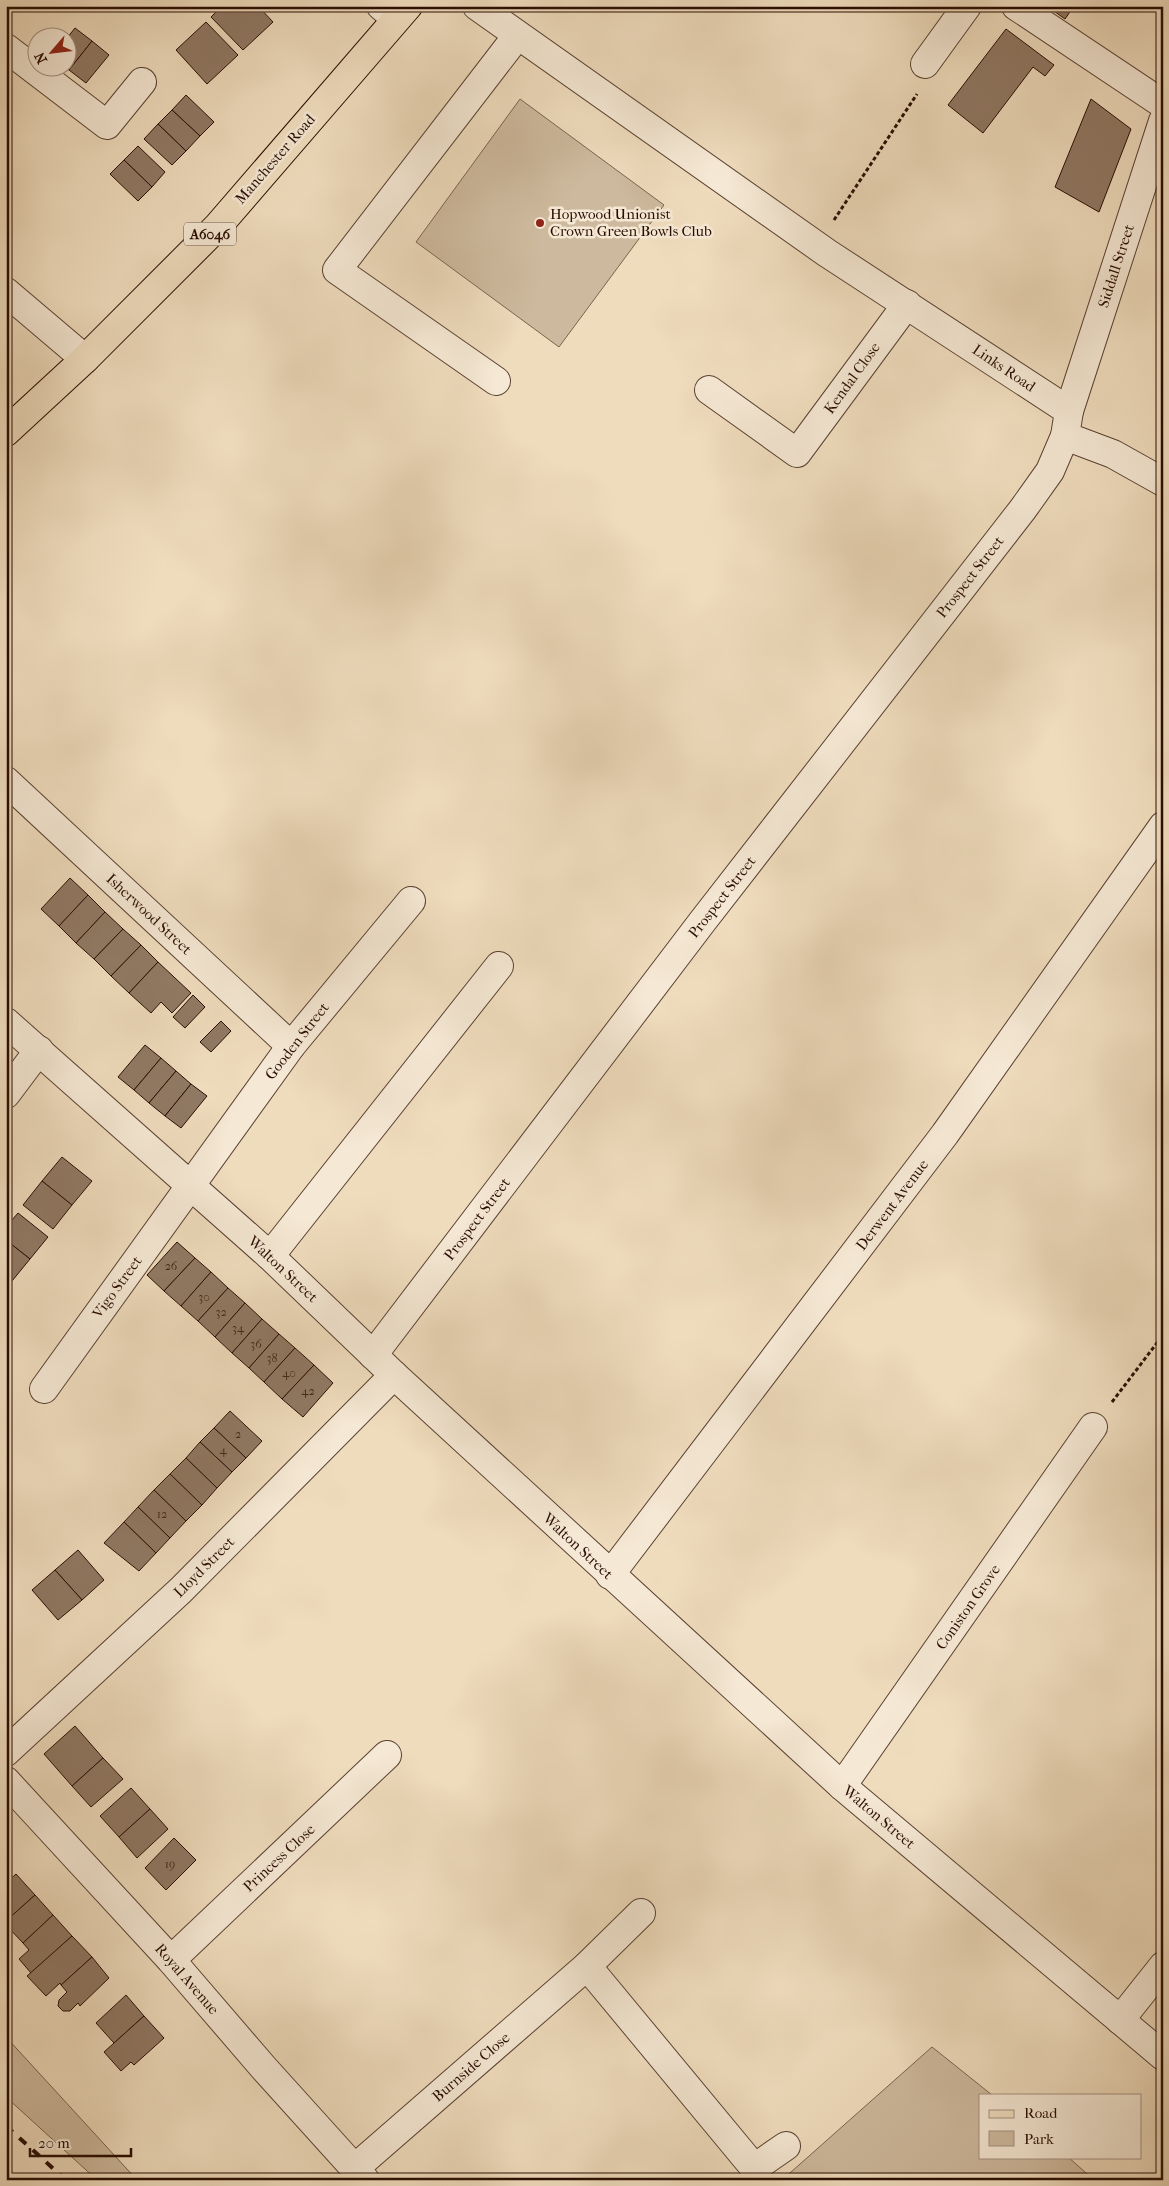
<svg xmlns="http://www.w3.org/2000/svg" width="1169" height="2186" font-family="'IM FELL French Canon',serif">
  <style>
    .green { fill: #cdb99d; stroke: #7b6350 }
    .building { fill: #907964; stroke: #290d03 }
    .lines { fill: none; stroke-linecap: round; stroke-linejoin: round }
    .minor-casing { stroke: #5a4132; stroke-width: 30 }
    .major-casing { stroke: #290d03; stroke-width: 30 }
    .path { stroke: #290d03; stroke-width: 3; stroke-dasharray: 4 2.5; stroke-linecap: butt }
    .minor { stroke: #f5e8d4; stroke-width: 28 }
    .major { stroke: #efdcbd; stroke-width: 28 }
    .rail { stroke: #290d03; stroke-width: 4; stroke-dasharray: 9 9; stroke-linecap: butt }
    .poi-dot { fill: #8f2418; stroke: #f5e8d4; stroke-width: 2 }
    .labels { text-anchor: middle; stroke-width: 5; stroke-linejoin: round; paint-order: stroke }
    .number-label { font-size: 12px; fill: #43281b }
    .shield { fill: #f5e8d4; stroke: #664f42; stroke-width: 1 }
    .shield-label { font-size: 14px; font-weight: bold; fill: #290d03 }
    .street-label { font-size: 15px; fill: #290d03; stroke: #f5e8d4 }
    .poi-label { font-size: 15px; fill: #290d03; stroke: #f5e8d4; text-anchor: start }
  </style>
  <rect width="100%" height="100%" fill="#efdcbd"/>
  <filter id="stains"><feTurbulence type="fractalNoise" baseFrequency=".004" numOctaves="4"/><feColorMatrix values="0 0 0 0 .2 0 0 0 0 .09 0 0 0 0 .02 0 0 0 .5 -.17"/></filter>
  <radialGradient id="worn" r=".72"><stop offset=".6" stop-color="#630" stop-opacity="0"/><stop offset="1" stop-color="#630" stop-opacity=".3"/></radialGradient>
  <g class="green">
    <polygon points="520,99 664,205 559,347 416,242"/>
    <polygon points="6,2037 137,2180 97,2180 6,2097"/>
    <polygon points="932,2047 992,2095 980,2095 980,2157 1068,2157 1094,2180 782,2180"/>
  </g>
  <g class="building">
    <polygon points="222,6 258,6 273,22 243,50 211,17"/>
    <polygon points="1047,6 1074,6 1065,19"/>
    <polygon points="206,22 238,55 207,84 176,50"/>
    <polygon points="75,28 92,41 69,70 66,68 67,38"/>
    <polygon points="1006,29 1054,65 1045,76 1033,67 983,133 948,105"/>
    <polygon points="92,41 109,55 86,83 69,70"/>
    <polygon points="186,95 214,122 200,136 172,110"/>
    <polygon points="1091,99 1131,129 1099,212 1055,187"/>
    <polygon points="172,110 200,136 186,151 158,124"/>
    <polygon points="158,124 186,151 172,165 144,139"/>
    <polygon points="138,146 165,172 152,187 124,160"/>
    <polygon points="124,160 152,187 138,201 110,174"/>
    <polygon points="70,878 88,895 59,926 41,909"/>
    <polygon points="88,895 105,912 76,943 59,926"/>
    <polygon points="105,912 123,929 94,959 76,943"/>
    <polygon points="123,929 141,945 111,976 94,959"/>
    <polygon points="141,945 158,962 129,993 111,976"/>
    <polygon points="158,962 191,993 172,1013 161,1002 151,1013 129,993"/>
    <polygon points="193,995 205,1007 185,1028 173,1017"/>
    <polygon points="221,1021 231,1031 211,1052 200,1042"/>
    <polygon points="145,1045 161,1058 134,1090 118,1077"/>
    <polygon points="161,1058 176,1071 149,1103 134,1090"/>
    <polygon points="176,1071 191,1084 165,1116 149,1103"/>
    <polygon points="191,1084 207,1096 181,1128 165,1116"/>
    <polygon points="62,1157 92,1181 72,1205 42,1181"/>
    <polygon points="42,1181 72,1205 53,1229 23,1205"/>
    <polygon points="18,1213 48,1237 30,1259 6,1240 6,1227"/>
    <polygon points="6,1240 30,1259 12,1281 6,1276"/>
    <polygon points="177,1242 195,1258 164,1291 147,1275"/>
    <polygon points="195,1258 211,1272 181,1306 164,1291"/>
    <polygon points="211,1272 228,1288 198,1321 181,1306"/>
    <polygon points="228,1288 245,1303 215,1337 198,1321"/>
    <polygon points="245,1303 262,1319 232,1353 215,1337"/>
    <polygon points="262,1319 279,1334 249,1368 232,1353"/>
    <polygon points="279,1334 295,1348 264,1382 249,1368"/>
    <polygon points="295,1348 314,1365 282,1399 264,1382"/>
    <polygon points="314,1365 333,1383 303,1417 282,1399"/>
    <polygon points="230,1411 262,1441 246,1458 214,1428"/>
    <polygon points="214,1428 246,1458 232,1472 200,1442"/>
    <polygon points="200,1442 232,1472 217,1488 186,1458"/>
    <polygon points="186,1458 217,1488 202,1505 170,1474"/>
    <polygon points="170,1474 202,1505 186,1521 154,1490"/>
    <polygon points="154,1490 186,1521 170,1538 138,1507"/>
    <polygon points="138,1507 170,1538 156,1553 124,1522"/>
    <polygon points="124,1522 156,1553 139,1571 104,1543"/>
    <polygon points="78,1550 104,1580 82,1600 55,1570"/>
    <polygon points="55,1570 82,1600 58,1620 32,1590"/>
    <polygon points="75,1726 103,1758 72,1786 44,1754"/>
    <polygon points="103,1758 123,1779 91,1807 72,1786"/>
    <polygon points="131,1788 150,1809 119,1837 100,1816"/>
    <polygon points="150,1809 168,1829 137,1858 119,1837"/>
    <polygon points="174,1838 196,1860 166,1890 145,1868"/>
    <polygon points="16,1874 35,1895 6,1921 6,1883"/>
    <polygon points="35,1895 53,1915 23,1943 6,1925 6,1921"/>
    <polygon points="53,1915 72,1936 31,1973 19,1959 29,1950 23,1943"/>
    <polygon points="72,1936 92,1957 61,1985 60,1983 46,1996 27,1976"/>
    <polygon points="92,1957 109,1978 80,2006 78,2003 70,2011 63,2011 58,2006 59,2000 67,1992 61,1985"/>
    <polygon points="126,1995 144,2016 114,2043 96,2023"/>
    <polygon points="144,2016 164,2038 134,2065 131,2062 121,2071 104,2052"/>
  </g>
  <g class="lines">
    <defs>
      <g id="minor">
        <polyline points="381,6 396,19"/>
        <polyline points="477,6 827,253 1069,411 1065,436 1113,454 1163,482"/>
        <polyline points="1016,6 1163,104"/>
        <polyline points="6,48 107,125 142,82"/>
        <polyline points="925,64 967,6"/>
        <polyline points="6,292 85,359"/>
        <polyline points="496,381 337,270 517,36"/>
        <polyline points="709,390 797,453 907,304"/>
        <polyline points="1069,411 1163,121"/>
        <polyline points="6,781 291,1046"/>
        <polyline points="6,1022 270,1256 394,1375 842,1786 1163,2056"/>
        <polyline points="6,1094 39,1050"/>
        <polyline points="270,1256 499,966"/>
        <polyline points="373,1355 702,922 1023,509 1050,471 1065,436"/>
        <polyline points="44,1389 291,1046 411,901"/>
        <polyline points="610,1575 945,1134 1163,826"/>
        <polyline points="6,1752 181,1590 394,1375"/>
        <polyline points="6,1781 171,1960 263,2067 365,2180"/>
        <polyline points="842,1786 1093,1427"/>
        <polyline points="171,1960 387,1755"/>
        <polyline points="587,1966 751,2164 760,2164 786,2146"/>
        <polyline points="1120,2020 1163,1966"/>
        <polyline points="355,2168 587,1966 641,1913"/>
      </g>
      <polyline id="major" points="6,432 85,359 218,226 408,6"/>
    </defs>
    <use href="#minor" class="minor-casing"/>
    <use href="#major" class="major-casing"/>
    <g class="path">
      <polyline points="834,220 917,94"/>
      <polyline points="1112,1402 1163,1335"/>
    </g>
    <use href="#minor" class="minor"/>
    <use href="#major" class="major"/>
    <polyline class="rail" points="6,2126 66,2180"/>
  </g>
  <circle class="poi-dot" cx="540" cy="223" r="5"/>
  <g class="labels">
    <g class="number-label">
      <text x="171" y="1270">26</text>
      <text x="204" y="1301">30</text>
      <text x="221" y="1316">32</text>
      <text x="238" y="1332">34</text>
      <text x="256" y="1348">36</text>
      <text x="272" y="1362">38</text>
      <text x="289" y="1377">40</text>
      <text x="308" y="1395">42</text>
      <text x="238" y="1438">2</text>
      <text x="223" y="1454">4</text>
      <text x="162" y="1518">12</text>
      <text x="170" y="1868">19</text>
    </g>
    <rect class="shield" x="184" y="222.5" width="52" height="23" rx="4"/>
    <g class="shield-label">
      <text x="210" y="239">A6046</text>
    </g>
    <g class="street-label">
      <text transform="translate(275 159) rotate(-49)" y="5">Manchester Road</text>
      <text transform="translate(1116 266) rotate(-72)" y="5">Siddall Street</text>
      <text transform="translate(1004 368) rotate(34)" y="5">Links Road</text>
      <text transform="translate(852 378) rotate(-54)" y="5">Kendal Close</text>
      <text transform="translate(970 577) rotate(-52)" y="5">Prospect Street</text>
      <text transform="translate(722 897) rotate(-52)" y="5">Prospect Street</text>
      <text transform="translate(149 914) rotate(43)" y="5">Isherwood Street</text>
      <text transform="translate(297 1041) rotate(-52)" y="5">Gooden Street</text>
      <text transform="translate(892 1205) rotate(-53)" y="5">Derwent Avenue</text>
      <text transform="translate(477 1219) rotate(-53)" y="5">Prospect Street</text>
      <text transform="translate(283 1269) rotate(43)" y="5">Walton Street</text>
      <text transform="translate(117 1287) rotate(-54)" y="5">Vigo Street</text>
      <text transform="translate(578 1546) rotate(43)" y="5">Walton Street</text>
      <text transform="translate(204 1567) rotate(-45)" y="5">Lloyd Street</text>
      <text transform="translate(968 1607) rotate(-55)" y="5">Coniston Grove</text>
      <text transform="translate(879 1817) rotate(40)" y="5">Walton Street</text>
      <text transform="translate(279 1858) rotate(-43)" y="5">Princess Close</text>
      <text transform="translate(187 1979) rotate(49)" y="5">Royal Avenue</text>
      <text transform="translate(471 2067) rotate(-41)" y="5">Burnside Close</text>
    </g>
    <g class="poi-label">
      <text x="550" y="219">Hopwood Unionist<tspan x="550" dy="17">Crown Green Bowls Club</tspan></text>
    </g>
  </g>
  <rect width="1169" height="2186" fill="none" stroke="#efdcbd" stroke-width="25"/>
  <rect x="8" y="8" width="1154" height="2171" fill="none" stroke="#290d03" stroke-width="2.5"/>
  <rect x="12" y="12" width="1144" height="2161" fill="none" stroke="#290d03"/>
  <rect x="979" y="2094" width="162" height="65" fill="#f5e8d4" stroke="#a39080"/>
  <rect x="989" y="2110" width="25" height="8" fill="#efdcbd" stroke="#a39080"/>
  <text x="1024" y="2118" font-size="15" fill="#290d03">Road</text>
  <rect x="989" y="2131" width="25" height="15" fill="#cdb99d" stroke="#a39080"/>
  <text x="1024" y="2144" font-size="15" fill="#290d03">Park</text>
  <g transform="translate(52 52) rotate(242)"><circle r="24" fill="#f5e8d4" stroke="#a39080"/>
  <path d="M0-4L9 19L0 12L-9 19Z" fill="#8f2418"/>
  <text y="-8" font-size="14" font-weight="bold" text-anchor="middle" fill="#290d03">N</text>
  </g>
  <path d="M30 2148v8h101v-8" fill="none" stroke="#290d03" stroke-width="2.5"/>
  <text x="38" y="2148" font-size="15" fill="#290d03" stroke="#f5e8d4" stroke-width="4" paint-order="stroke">20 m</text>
  <rect width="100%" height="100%" filter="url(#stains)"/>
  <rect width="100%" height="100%" fill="url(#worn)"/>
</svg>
